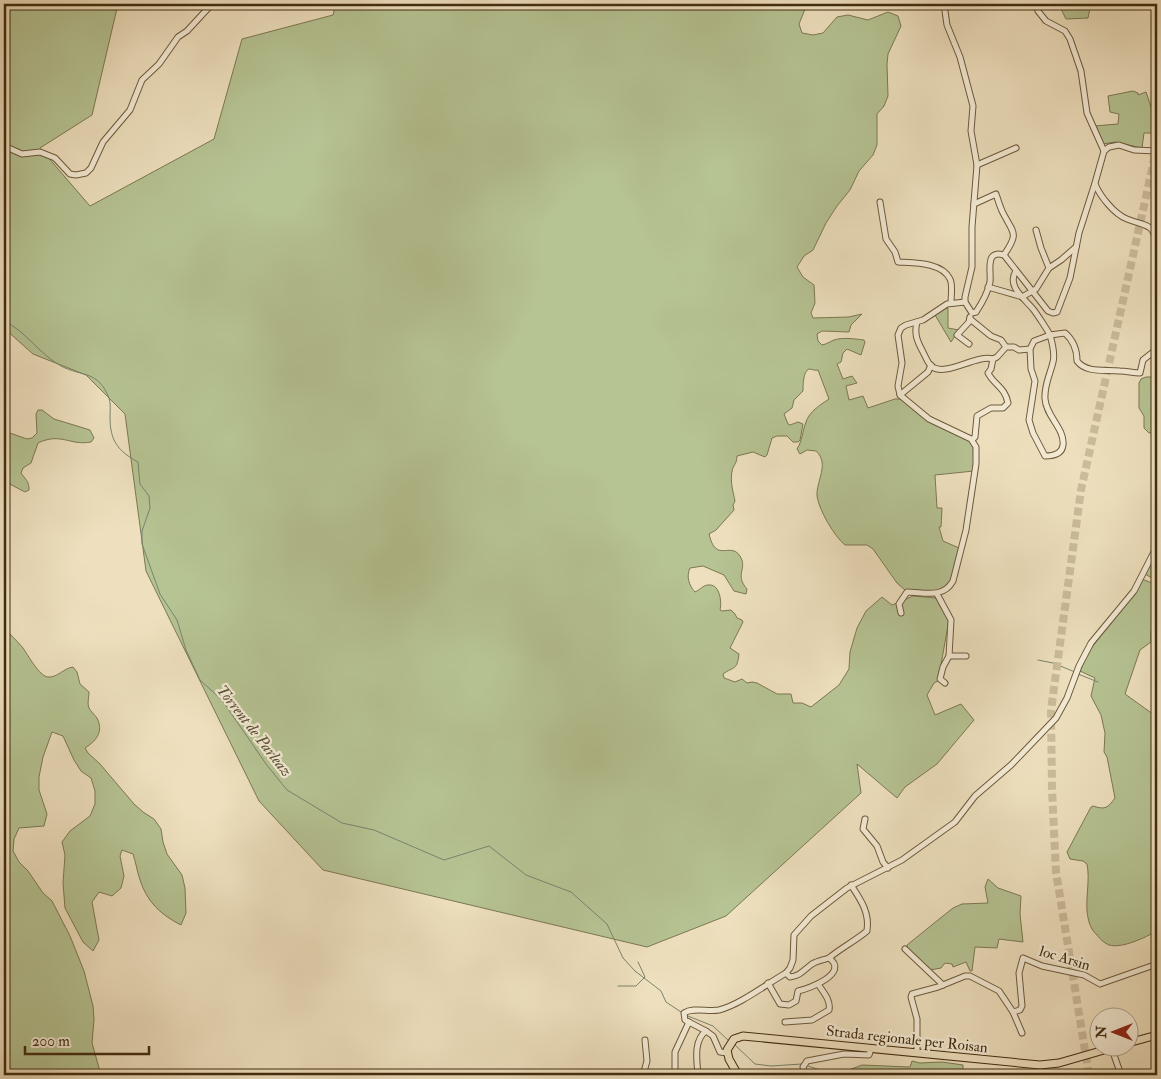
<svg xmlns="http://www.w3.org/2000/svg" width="1161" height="1079" font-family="'IM FELL Double Pica',serif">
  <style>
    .green { fill: #b6c393; stroke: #7c7852 }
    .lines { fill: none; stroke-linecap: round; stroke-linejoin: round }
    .stream { stroke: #77846e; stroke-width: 1 }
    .highway-tunnel { stroke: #ccbc9b; stroke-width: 8; stroke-dasharray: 8 4; stroke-linecap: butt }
    .minor-casing { stroke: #6d593c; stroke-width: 7 }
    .major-casing { stroke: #422c10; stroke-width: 9 }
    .minor { stroke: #f4ebd5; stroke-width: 5 }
    .major { stroke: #eee0be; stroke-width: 7 }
    .labels { text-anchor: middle; stroke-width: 4.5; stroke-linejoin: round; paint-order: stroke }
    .street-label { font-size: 15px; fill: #422c10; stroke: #f4ebd5 }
    .water-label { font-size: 16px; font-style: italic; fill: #585037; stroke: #f4ebd5 }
  </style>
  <rect width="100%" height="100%" fill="#eee0be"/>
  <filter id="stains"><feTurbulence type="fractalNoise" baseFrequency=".004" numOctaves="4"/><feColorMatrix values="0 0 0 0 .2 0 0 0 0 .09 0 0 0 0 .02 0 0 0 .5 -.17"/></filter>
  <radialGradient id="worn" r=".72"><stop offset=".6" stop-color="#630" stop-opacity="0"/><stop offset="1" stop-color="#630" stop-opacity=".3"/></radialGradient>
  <g class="green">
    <path d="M4,4H118L92,115L40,148L90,206L214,139L242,39L333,15L336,4H807L799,24L802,33L813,35L823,33L837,17L848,15L868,20L888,12L898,16L901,26L888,54L887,64L888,96L884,106L877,114V145L873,155L859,171L850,190L837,206L826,223L813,250L804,256L797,267L803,277L814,285L815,303L811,313L813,318L849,317L862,314L851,325L849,332L822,331L817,334L818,341L822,345C827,344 829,342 834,340C843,337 855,339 864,340L865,342L861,355L847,349L843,353L841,362L837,364L843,379L852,376L857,383L846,386L849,400L863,396L868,408L895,399H901L934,424L970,440L973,443L974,471L935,475L937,508H942L941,527H939L943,541L959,548C956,562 955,588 937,591C926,592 915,590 905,590L897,583L873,549L867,545H845C834,536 819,510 817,496C816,481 830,464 816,451L807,450L800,454L797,449C803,439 802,432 806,422C809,412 820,405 829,399L818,370C815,371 812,369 809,369C803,371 803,386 803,391L794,400L792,408L784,414L788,424L790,425L798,422L803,424L800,440L798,442H793L787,436H777L772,438L767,455L765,457L753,452L737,456C737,464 733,465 732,471C730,482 733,491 735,501L733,505L734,510L716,530L709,534C716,564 730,541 740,556C748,569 734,574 747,589L746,594L734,591L724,575L703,566L690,568C686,576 689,586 695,592C700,590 704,584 710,585C720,585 722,603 720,610L722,611L731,610L735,614L737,618L742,620L743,622L730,648L739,654C737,671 734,666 723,674L724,678L735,682L742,679L747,683L752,682L757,683L777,694H791L793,703H802L811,707L839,685L849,669L850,652L857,628L866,611L882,597L892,605L913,596L936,598L949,620L938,681L934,683L927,695L935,715L961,704L974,720L937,764L905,787L897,798L857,764L861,793L726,916L647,947L323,870L259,801L146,571L125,414L86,375L33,354L4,328Z"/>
    <polygon points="1074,4 1091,4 1088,18 1066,19 1061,9"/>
    <path d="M1133,91L1138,93V95L1146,92C1149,100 1151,108 1154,115H1157V133H1144L1142,148L1115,142L1103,144L1094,126L1118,124L1119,114L1110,112L1108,96Z"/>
    <polygon points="945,308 948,308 948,328 959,330 951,342 935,315"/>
    <polygon points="1146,377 1157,377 1157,433 1149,433 1144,428 1144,416 1139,408 1139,383 1141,379"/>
    <path d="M38,410H42L54,419L90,430L94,438L91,442C70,446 61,432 38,443L31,463L23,468L21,473C26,480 29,481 29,490L25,492L4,481V431L27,439L32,438L37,433L36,414Z"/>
    <polygon points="1157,551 1157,581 1145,574"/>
    <path d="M1142,579L1157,585V622L1151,631V642L1140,650L1125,694L1157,717V931C1146,937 1122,949 1109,945C1104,943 1100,939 1097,935C1090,929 1088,920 1087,911C1086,895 1090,879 1087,864L1083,861L1070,859L1067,852L1091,807L1093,806C1105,810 1108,808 1115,798L1107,757L1104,752L1105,733L1101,715L1091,696L1095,678L1080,671L1089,651L1127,603Z"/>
    <path d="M4,628C10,634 17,641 23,648C28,655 39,676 48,677C57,678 64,668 73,667L77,672L80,684L89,692C89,697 87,703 89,708C91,712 94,714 97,718C104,732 96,741 85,748L88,753L100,764L134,804L143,812L154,819L161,829L163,842L167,854L182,875L185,888L186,913L181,925C161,915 147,902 140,880C137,871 136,863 133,854L122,850L120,856L124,876L121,888L112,896L99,892L92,902L99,940L93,951L83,942L65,908L63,883L65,855L62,842L70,831L90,816L95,804V791L91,778L81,771L74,760L63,736L52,732L43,757L39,777V790L47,814L44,826L19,828L14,839L13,851L19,862L28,871L43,893L52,901L70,936L84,971L93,1006L94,1019L92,1043L99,1068L103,1075H4Z"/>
    <polygon points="988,879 998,888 1021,896 1020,914 1023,942 999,939 997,948 975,947 972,971 970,971 966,962 953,967 952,964 945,963 941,968 930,970 908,950 907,945 953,908 962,904 988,903 985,887"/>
    <polygon points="912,1061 920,1063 942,1062 963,1065 963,1072 976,1075 852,1075 841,1073 862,1065 910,1067"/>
  </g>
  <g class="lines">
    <g class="stream">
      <path d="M4,321C26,331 39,354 61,366C82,377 98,370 109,398C111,403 110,411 110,417C110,441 118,451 138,462L140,484L149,496L150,508L142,531V544L160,594L177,620L186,650L200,680L222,700L266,764L287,790L342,823L374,830L444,860L489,846L526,875L571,892L607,924L623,958L635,971L661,991L666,1002L681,1012"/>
      <polyline points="1038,660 1053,663 1075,672"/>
      <polyline points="1078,674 1098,682"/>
      <polyline points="618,986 636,986 645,977 638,962"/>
      <polyline points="688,1016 713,1026 729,1041"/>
      <polyline points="734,1044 755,1064 771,1066 802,1064"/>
      <polyline points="805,1065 835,1075"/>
    </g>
    <polyline class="highway-tunnel" points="1089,1075 1056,872 1052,789 1051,710 1081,490 1157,147"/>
    <defs>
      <g id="minor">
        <path d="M944,4L947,25L960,57L973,106L971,131L977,165L972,227V267L965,297V302L972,313L976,312C982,303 988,292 990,282C991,274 988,263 992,257C995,253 999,254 1004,255L1048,311L1053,313L1057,312L1070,278L1079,233L1095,183L1104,151L1109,147L1119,145L1134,150L1157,151"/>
        <polyline points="1037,4 1038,11 1046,21 1065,31 1070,39 1081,71 1087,113 1104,151"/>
        <polyline points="4,146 22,154 40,152 55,158 70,174 76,175 86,173 91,168 103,142 130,110 142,80 159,64 178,37 187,31 212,4"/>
        <polyline points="977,165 1016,148"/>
        <path d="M1095,184C1100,196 1114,214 1127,219C1150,228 1154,222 1157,250"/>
        <path d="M880,202L886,239L895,252L898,262C914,263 942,262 950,279C953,285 951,296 951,303"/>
        <path d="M974,204L996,194C998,200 1000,207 1003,213C1014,234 1019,233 1004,255"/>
        <polyline points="1036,230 1041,248 1049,268"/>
        <path d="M1016,271C1006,286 1025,299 1033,309C1037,314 1048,331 1050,335C1052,342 1055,355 1053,362C1050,375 1044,385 1045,399C1046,416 1065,429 1063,445C1062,454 1053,456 1045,456L1033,433L1029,420L1035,381L1031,369L1030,349"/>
        <polyline points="988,287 1019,296"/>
        <polyline points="1022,297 1036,289 1049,268 1061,260 1076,247"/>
        <polyline points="970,319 991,336 1001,340 1006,347"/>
        <path d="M917,322C914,334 917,341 923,352C925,356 928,363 931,366C945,378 976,354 993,359"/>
        <polyline points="969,344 957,335 969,322 970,317"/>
        <polyline points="900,395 928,372 931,365"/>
        <path d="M972,440L975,437L977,416L991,408H1003L1008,403C1005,387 994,385 988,373L991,369L993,359L997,357L1006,347H1014L1019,350L1030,349L1034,341L1050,335L1065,333C1073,340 1077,350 1077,361C1087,374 1106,369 1120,371C1127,371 1133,373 1140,373L1143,360L1157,349"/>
        <polyline points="937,594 951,620 949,656 943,667 940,679 945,683"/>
        <path d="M901,613L899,604L907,592C924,592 943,599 953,581L966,530L976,464V447L971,439L929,419L900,395L898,386L902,363L898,335L901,328L906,325L923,320L947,304L965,302"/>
        <polyline points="949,656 966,656"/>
        <polyline points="865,819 863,829 877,846 883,862 888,868"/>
        <polyline points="905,949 943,985"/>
        <path d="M829,958C841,948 855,941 867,931C870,912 860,899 851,885"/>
        <path d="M768,983L780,1004L789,1005L796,1001L798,991C809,989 850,973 829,958C823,960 817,961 812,964C804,970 800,976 790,977L786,973"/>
        <polyline points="1013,1012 1020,1010 1022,1006 1019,973 1023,958 1042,966 1084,975 1100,984 1157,964"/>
        <path d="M785,1022L812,1020L829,1010C831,1000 823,992 818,984"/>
        <path d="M706,1031L685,1020L684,1013C693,1007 708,1012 719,1010C741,1004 765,985 786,973L790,968L793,960L794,935L811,916L847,888L902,860L955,822L975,796L1011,765L1056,718L1067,698L1079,666L1091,643L1134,591L1157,546"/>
        <polyline points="1109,1049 1114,1055 1121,1075"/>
        <polyline points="917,1053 917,1019 911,997 912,994 938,987 965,976 970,976 999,991 1013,1012 1022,1033"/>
        <polyline points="643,1075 647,1061 645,1040"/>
        <polyline points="672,1075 675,1070 675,1052 689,1022"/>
        <path d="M698,1075C697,1061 693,1041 706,1031L713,1036L720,1052L727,1053"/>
        <polyline points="805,1075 803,1067 807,1061 844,1054 869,1055 871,1049"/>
      </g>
      <g id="major">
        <polyline points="1128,1043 1157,1035"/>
        <polyline points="738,1075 729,1059 727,1050 734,1039 743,1036 1040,1065 1059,1063 1118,1046"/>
      </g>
    </defs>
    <use href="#minor" class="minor-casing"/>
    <use href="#major" class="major-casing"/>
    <use href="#minor" class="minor"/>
    <use href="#major" class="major"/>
  </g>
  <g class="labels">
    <g class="street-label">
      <text transform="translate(1065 958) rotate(17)" y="5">loc Arsin</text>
      <text transform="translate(907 1039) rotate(6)" y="5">Strada regionale per Roisan</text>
    </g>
    <g class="water-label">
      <text transform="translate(255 730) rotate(52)" y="6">Torrent de Parleaz</text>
    </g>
  </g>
  <rect width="1161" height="1079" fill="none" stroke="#eee0be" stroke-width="20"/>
  <rect x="5" y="5" width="1151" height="1069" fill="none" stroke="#422c10" stroke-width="2.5"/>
  <rect x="10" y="10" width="1141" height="1059" fill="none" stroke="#422c10"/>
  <g transform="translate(1114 1032) rotate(270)"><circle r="24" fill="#f4ebd5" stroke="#ad9f86"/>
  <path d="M0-4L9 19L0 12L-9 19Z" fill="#8f2418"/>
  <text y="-8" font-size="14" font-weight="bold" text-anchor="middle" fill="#422c10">N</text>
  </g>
  <path d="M25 1046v8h124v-8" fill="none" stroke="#422c10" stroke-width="2.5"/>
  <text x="32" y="1046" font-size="15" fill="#422c10" stroke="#f4ebd5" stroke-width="4" paint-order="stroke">200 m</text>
  <rect width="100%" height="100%" filter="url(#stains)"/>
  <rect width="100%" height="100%" fill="url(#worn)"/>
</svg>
